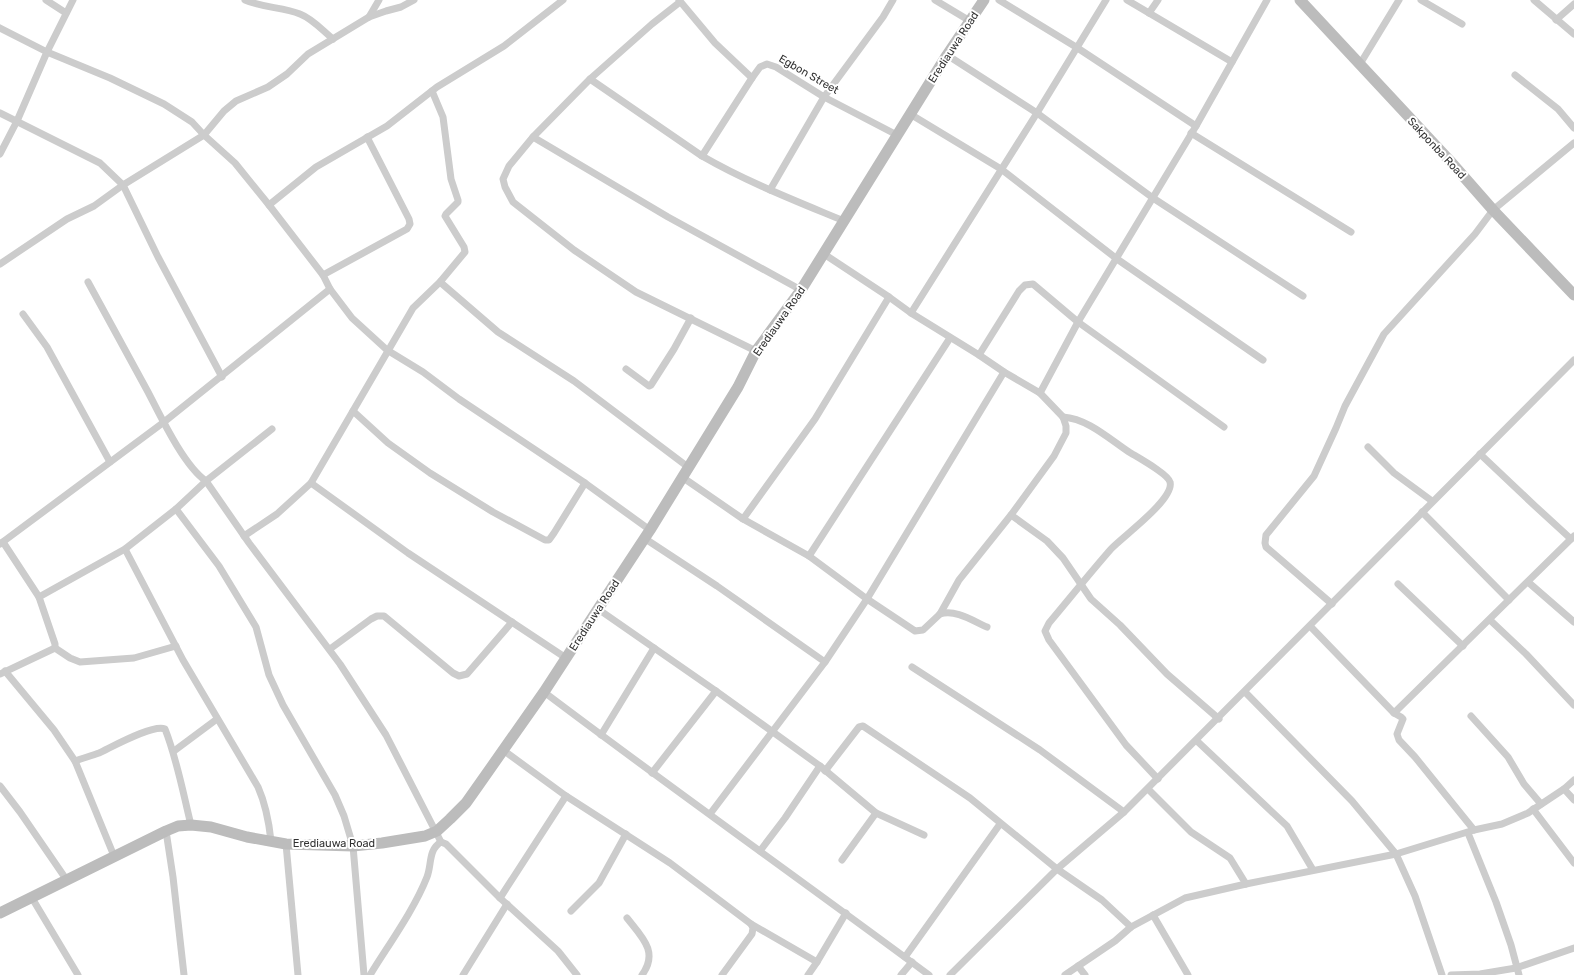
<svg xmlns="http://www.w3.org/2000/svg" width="1574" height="975" font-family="Rubik,sans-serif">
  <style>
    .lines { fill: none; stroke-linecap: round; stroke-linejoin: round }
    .street { stroke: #ccc; stroke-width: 7 }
    .secondary { stroke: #bcbcbc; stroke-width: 11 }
    .labels { text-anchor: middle; stroke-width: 4; stroke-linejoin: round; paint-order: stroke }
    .street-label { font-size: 11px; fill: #323232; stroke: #fff }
  </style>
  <rect width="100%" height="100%" fill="#fff"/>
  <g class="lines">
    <g class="street">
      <polyline points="46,0 66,13"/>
      <path d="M245,0C263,8 283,7 300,14C313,19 323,31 333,39"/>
      <polyline points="679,0 715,43 752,78"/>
      <polyline points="935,0 970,21"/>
      <polyline points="999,0 1076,47 1196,126"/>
      <polyline points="1127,0 1232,62"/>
      <polyline points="1421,0 1462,24"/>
      <polyline points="1534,0 1574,34"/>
      <polyline points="680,2 652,24 590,79 533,137 509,166 503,179 505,187 513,202 574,250 636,292 756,351"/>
      <polyline points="1149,13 1158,0"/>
      <polyline points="369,17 379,0"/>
      <polyline points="1556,20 1574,4"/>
      <polyline points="0,28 47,52 110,78 164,104 192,122 204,135 235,163 269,205 323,275 330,289 352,318 387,350 423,372 459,399 585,483 650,530"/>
      <polyline points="947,55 1037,113 1153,198 1303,296"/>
      <polyline points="1360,64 1399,0"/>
      <polyline points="1515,75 1558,109 1574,128"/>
      <path d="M590,79L702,156C747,182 796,201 844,221"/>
      <polyline points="0,113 100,163 123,185 158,257 222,377"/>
      <polyline points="910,114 1001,169 1117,259 1263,360"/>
      <polyline points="1191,133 1351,232"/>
      <polyline points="533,137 668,217 801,290"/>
      <polyline points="0,154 17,121 47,52 73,0"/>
      <polyline points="702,156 752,78 760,67 767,64 776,67 824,97 897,135"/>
      <polyline points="770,190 824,97 883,17 893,0"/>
      <polyline points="269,205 316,167 387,126 437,87 504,46 563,0"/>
      <polyline points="824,254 889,297 911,313 979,355 1004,372 1040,393 1078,322 1196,126 1267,0"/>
      <polyline points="0,264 67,219 94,206 123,185 204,135 224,111 236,101 268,87 287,74 308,54 369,17 386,11 401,7 414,0"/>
      <polyline points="323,275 407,229 410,224 409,219 367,137"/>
      <path d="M88,282C108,319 128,356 148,392C161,417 184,466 206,481L249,543L340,664L386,735L441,842L446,844L500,898L558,951L577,975"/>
      <polyline points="440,282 498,332 574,381 688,467"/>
      <polyline points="911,313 1037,113 1106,0"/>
      <polyline points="23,314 47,347 110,462"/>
      <polyline points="979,355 1019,291 1025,285 1033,284 1078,322 1224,427"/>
      <polyline points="626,369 649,386 651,385 674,349 691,318"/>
      <polyline points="353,411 388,443 430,473 493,512 545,540 549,540 554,533 585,483"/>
      <path d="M1063,417C1088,419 1108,438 1129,452C1137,457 1168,474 1170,482C1175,499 1122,537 1111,549C1090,573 1070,598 1049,623L1045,631L1049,640L1126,745L1158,779"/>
      <polyline points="1368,447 1394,473 1432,501"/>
      <polyline points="1480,454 1535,506 1571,539"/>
      <polyline points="682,477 743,519 809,556 867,599 915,631 923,630 940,614 959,580 1011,515 1054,456 1066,433 1066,426 1063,417 1040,393"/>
      <polyline points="311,483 408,553 566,658"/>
      <polyline points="176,509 219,566 256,627 269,675 283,705 335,795 344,816 353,846 364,975"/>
      <polyline points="1422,512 1509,600"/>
      <polyline points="1011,515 1047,541 1063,558 1091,599 1120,625 1167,674 1219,719"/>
      <polyline points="743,519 815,419 889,297"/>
      <polyline points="244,536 277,514 311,483 413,308 440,282 465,252 464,247 445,216 446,214 458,202 458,200 451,179 443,117 432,91"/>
      <polyline points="644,538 717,586 825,662"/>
      <polyline points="0,544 164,422 330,289"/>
      <path d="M125,549L183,660L258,787C266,805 269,822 271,841"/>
      <polyline points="809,556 950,338"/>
      <polyline points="1528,582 1574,622"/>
      <polyline points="1398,584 1463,646"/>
      <polyline points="39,597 125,549 176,509 206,481 272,429"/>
      <polyline points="1332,604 1266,547 1265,543 1266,535 1314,476 1336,428 1345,406 1384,334 1475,234 1493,210 1574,143"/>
      <polyline points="598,609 716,691 820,766 876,813 924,835"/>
      <path d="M940,614C956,609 973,621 987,627"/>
      <polyline points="1490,620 1526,654 1574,705"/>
      <polyline points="1310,626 1394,713 1401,717 1403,719 1397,734 1399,740 1415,757 1474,830"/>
      <polyline points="55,648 70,658 80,662 134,658 176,646"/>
      <polyline points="330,649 371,619 377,616 384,616 453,673 459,676 467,674 512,622"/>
      <polyline points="912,667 1040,750 1124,812"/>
      <polyline points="5,671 54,730 75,761 114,856"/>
      <polyline points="0,674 55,648 55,644 39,597 3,542"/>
      <path d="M544,692C671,788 801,880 929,975"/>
      <polyline points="1245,692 1352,801 1396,854 1415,896 1442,975"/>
      <polyline points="1394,713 1574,536"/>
      <polyline points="1471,716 1508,757 1524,784 1541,804"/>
      <polyline points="601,735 654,648"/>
      <polyline points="1197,741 1287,826 1313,870"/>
      <polyline points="503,750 566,796 670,863 751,924 753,928 752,934 722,975"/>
      <polyline points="174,751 217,719"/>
      <path d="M75,761C83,758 91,756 99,753C112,747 153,724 165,729C177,759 183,793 191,825"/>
      <polyline points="825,771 859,727 863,726 970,798 1057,869 1102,900 1131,927"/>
      <polyline points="652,773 716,691"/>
      <polyline points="0,786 20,812 66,879"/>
      <polyline points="1148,789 1191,832 1230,858 1246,884"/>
      <polyline points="1564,789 1574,800"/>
      <polyline points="1533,809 1574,863"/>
      <polyline points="710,814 825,662 867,599 1004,372"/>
      <polyline points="166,831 173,877 184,975"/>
      <polyline points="1468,833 1496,902 1511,945 1519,975"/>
      <polyline points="286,844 298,975"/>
      <polyline points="760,851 785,818 820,766"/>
      <polyline points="842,860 876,813"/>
      <polyline points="32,898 78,975"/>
      <polyline points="500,898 566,796"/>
      <polyline points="571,911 599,883 626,834"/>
      <polyline points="1153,915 1188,975"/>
      <path d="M627,918C642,937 659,952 642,975"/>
      <polyline points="751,924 817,962"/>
      <polyline points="905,957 1000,824"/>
      <polyline points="1078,966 1085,975"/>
      <path d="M370,975C389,944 414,910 427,877C432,864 428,850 441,842"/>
      <polyline points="463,975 507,904"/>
      <polyline points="808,975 817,962 846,913"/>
      <polyline points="901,975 912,962"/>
      <polyline points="950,975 1057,869 1124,812 1574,360"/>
      <polyline points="1065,975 1115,941 1131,927 1185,898 1246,884 1396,854 1474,830 1502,824 1528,813 1564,789 1574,780"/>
      <polyline points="1451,975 1480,974 1516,968 1574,948"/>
    </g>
    <g class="secondary">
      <polyline points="1300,0 1450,161 1493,210 1574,295"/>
      <polyline points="0,913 166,831 178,826 191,825 211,827 247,837 286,844 353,846 382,843 425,836 437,831 450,819 466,803 478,786 544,692 598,609 650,530 738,387 756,351 801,290 947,55 984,0"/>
    </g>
  </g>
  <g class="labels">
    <g class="street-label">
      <text transform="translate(953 47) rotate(-57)" y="4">Erediauwa Road</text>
      <text transform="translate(809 74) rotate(30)" y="4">Egbon Street</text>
      <text transform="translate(1437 148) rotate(47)" y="4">Sakponba Road</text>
      <text transform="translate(779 321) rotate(-55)" y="4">Erediauwa Road</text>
      <text transform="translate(594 615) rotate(-57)" y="4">Erediauwa Road</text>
      <text x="334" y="847">Erediauwa Road</text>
    </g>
  </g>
</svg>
